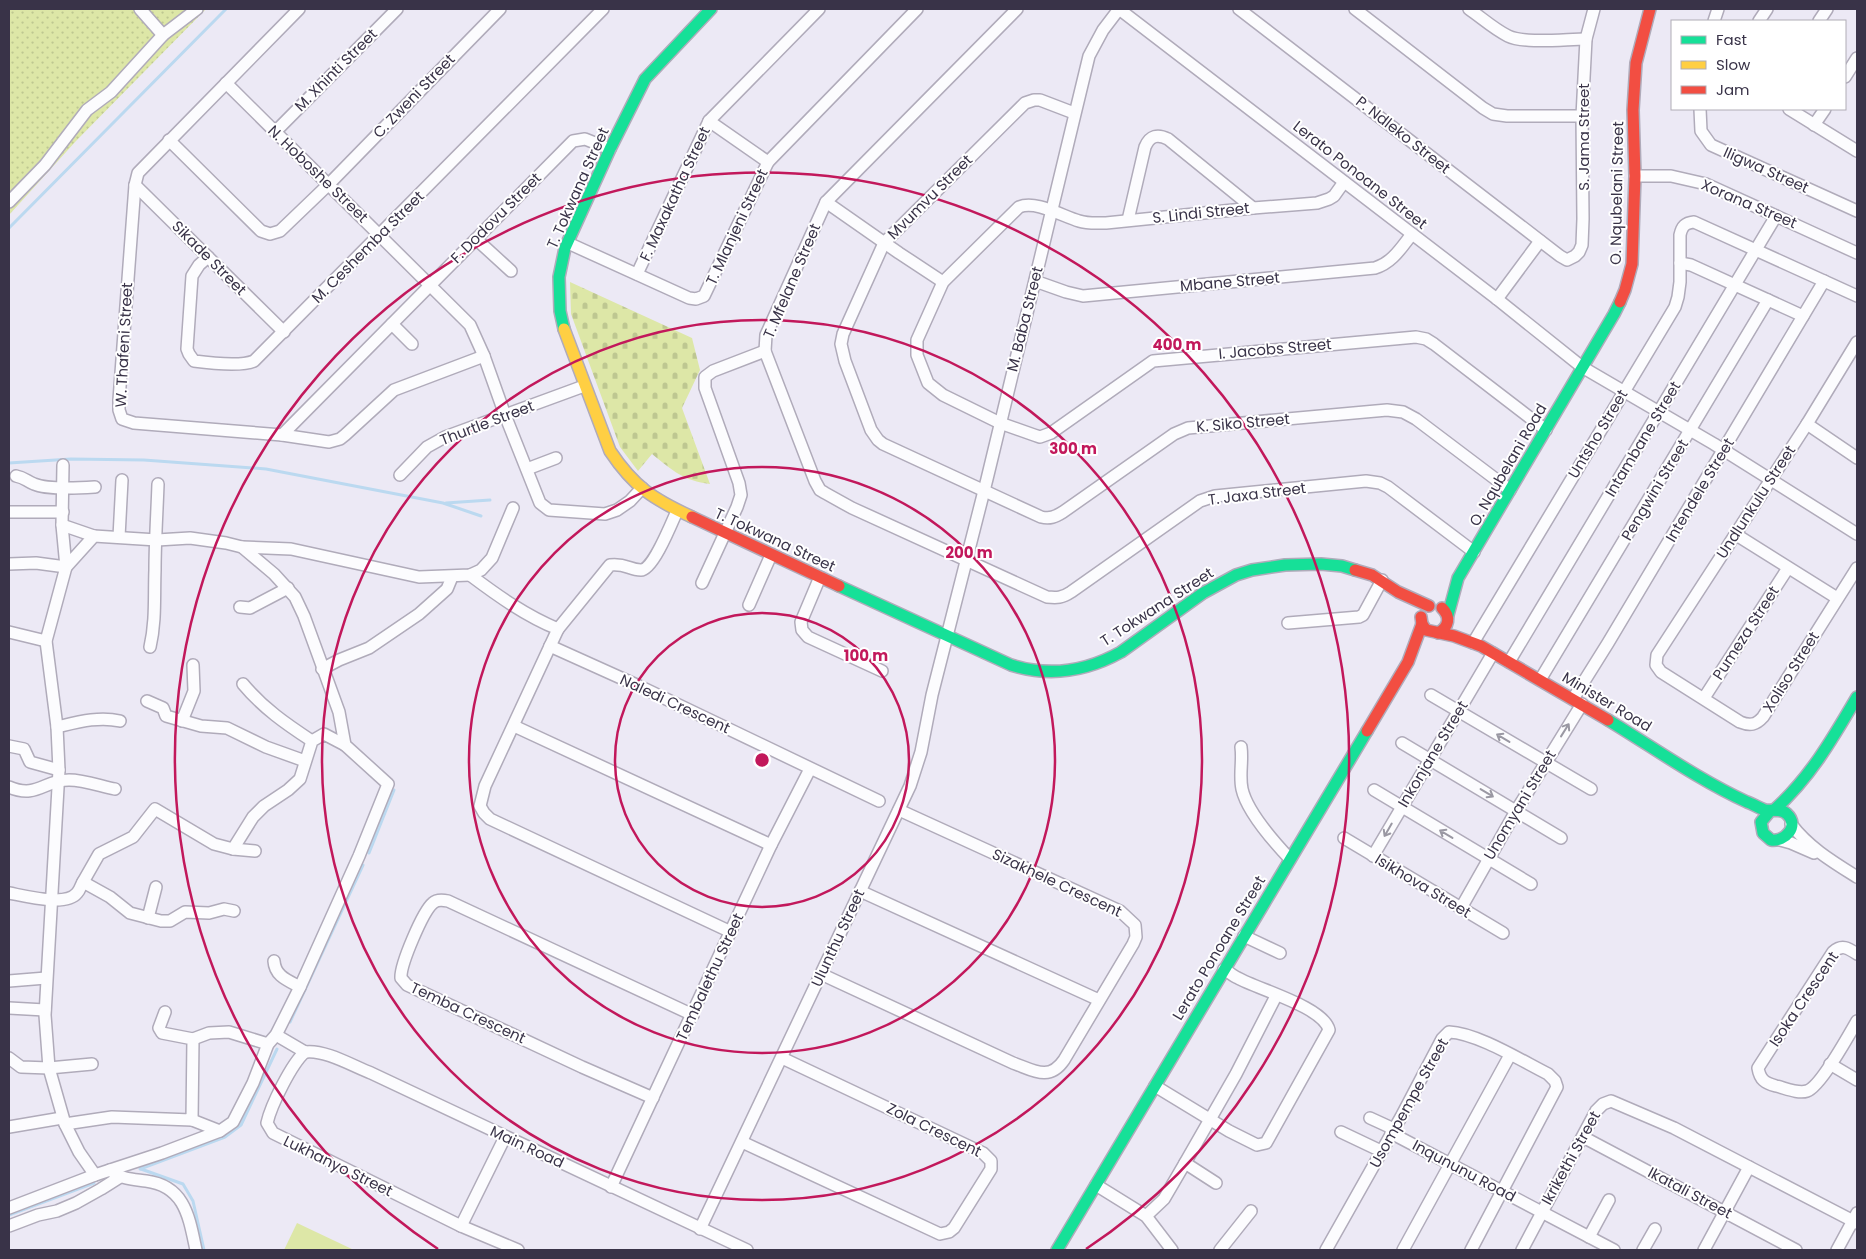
<svg xmlns="http://www.w3.org/2000/svg" width="1866" height="1259" font-family="Poppins,sans-serif">
  <style>
    .cemetery { fill: url(#cemetery-stones) }
    .park { fill: url(#park-dots) }
    .pitch { fill: #dde7a7 }
    .lines { fill: none; stroke-linecap: round; stroke-linejoin: round }
    .stream { stroke: #bbd9f0; stroke-width: 3 }
    .street-casing { stroke: #b0abba; stroke-width: 14 }
    .fast-casing { stroke: #b0abba; stroke-width: 14 }
    .slow-casing { stroke: #b0abba; stroke-width: 14 }
    .jam-casing { stroke: #b0abba; stroke-width: 14 }
    .street { stroke: #fcfcfe; stroke-width: 11 }
    .fast { stroke: #16e098; stroke-width: 11 }
    .slow { stroke: #ffcf43; stroke-width: 11 }
    .jam { stroke: #f24e42; stroke-width: 11 }
    .oneway { stroke: #9a98a3 }
    .ring { fill: none; stroke: #c2185b; stroke-width: 2.5 }
    .labels { text-anchor: middle; stroke-width: 4; stroke-linejoin: round; paint-order: stroke }
    .street-label { font-size: 15px; fill: #393348; stroke: #fff }
    .centre { fill: #c2185b; stroke: #fff; stroke-width: 2.5 }
    .ring-label { font-size: 15px; text-anchor: middle; font-weight: bold; fill: #c2185b; stroke: #fff; stroke-width: 4; stroke-linejoin: round; paint-order: stroke }
  </style>
  <defs>
    <pattern id="cemetery-stones" width="16" height="16" patternUnits="userSpaceOnUse" patternTransform="scale(1.25)"><rect width="16" height="16" fill="#dde7a7"/><path d="M2 7V4a2 2 0 0 1 4 0v3zM10 15v-3a2 2 0 0 1 4 0v3z" fill="#bec791"/></pattern>
    <pattern id="park-dots" width="8" height="8" patternUnits="userSpaceOnUse" patternTransform="scale(1.25)"><rect width="8" height="8" fill="#dde7a7"/><path d="M2 2h.1M6 6h.1" fill="none" stroke="#bec791" stroke-width="1.8" stroke-linecap="round"/></pattern>
  </defs>
  <rect width="100%" height="100%" fill="#ece9f5"/>
  <path class="cemetery" d="M570,282L692,338L700,370L682,408L710,484C684,481 672,470 652,454L638,471L620,447L571,314Z"/>
  <polygon class="park" points="9,9 206,9 76,141 9,215"/>
  <polygon class="pitch" points="297,1223 354,1250 284,1250"/>
  <g class="lines">
    <g class="stream">
      <polyline points="9,228 226,9"/>
      <polyline points="9,463 71,459 144,460 266,469 443,503 481,516"/>
      <polyline points="446,503 490,500"/>
      <polyline points="369,853 394,790"/>
      <polyline points="290,1022 363,865"/>
      <polyline points="140,1169 225,1137 241,1125 277,1049"/>
      <polyline points="141,1169 183,1184 193,1201 204,1250"/>
      <polyline points="9,1215 94,1183"/>
    </g>
    <defs>
      <g id="street">
        <polyline points="140,9 163,35"/>
        <polyline points="299,9 138,173 135,185 119,400 119,410 122,419 134,423 282,435 329,442 340,439 345,435 394,390 484,356"/>
        <path d="M1017,9L826,202L766,335L765,351L815,481L820,490L825,493L852,508L1047,597C1057,598 1062,598 1071,592L1200,501L1215,496L1366,481L1380,483L1388,487L1474,552"/>
        <polyline points="1119,9 1497,299 1582,367 1714,444 1857,534"/>
        <polyline points="1239,9 1560,256 1567,260 1575,256 1579,252 1582,245 1583,219 1582,116 1586,39 1594,9"/>
        <polyline points="1355,9 1483,108 1493,114 1507,116 1582,116"/>
        <path d="M1469,9C1482,18 1494,29 1508,36C1524,44 1566,39 1586,39"/>
        <polyline points="1714,21 1718,9"/>
        <polyline points="1759,21 1767,9"/>
        <polyline points="1819,21 1827,9"/>
        <polyline points="1845,77 1857,58"/>
        <polyline points="226,83 470,325 484,356 505,415 540,503 549,510 605,514 617,510 630,501 642,488"/>
        <polyline points="1700,109 1701,131 1711,145 1857,211"/>
        <polyline points="1789,109 1857,151"/>
        <path d="M1074,113L1040,100H1034L1025,103L884,243L843,334L841,344L845,361L871,430L878,440L883,444L1041,517C1050,519 1055,517 1063,512L1174,434L1188,428L1387,410L1403,412L1416,419L1510,490"/>
        <polyline points="709,121 768,162"/>
        <polyline points="1814,125 1825,109"/>
        <polyline points="275,132 397,9"/>
        <polyline points="169,140 261,231 270,234 280,231 329,184 500,9"/>
        <polyline points="1635,176 1671,176 1706,184 1857,253"/>
        <path d="M1344,182L1334,196L1329,199L1317,203L1253,208L1106,223C1097,223 1088,224 1079,221C1062,216 1036,200 1019,207L943,282L917,340V355L928,383L943,395L1000,423L1034,435L1040,437L1051,433L1153,361L1416,337L1426,339L1434,344L1546,430"/>
        <polyline points="135,185 284,332"/>
        <polyline points="9,202 45,165 87,110 111,92 163,35 197,9"/>
        <polyline points="826,202 899,253 943,282"/>
        <path d="M1128,220L1145,147C1150,135 1158,134 1168,139L1253,208"/>
        <polyline points="476,239 511,271"/>
        <polyline points="568,243 689,298 696,299 704,296 768,162 917,9"/>
        <path d="M208,257L199,265L192,276L187,349L189,354L194,361C209,363 240,367 254,361L603,9"/>
        <polyline points="1680,263 1691,265 1803,316"/>
        <polyline points="637,274 709,121 819,9"/>
        <path d="M1035,281L1066,292L1083,296L1375,268C1392,263 1401,248 1412,234"/>
        <polyline points="1497,299 1540,241"/>
        <polyline points="392,324 412,344"/>
        <path d="M1857,342L1807,424L1657,655L1656,665L1661,672L1740,722C1750,726 1756,725 1763,717L1857,568"/>
        <polyline points="1807,424 1857,458"/>
        <polyline points="282,435 573,141 585,139 610,149"/>
        <polyline points="527,469 556,458"/>
        <polyline points="400,475 427,447 445,437 584,386"/>
        <path d="M16,476C26,478 26,481 34,484C48,490 79,488 95,487"/>
        <polyline points="9,512 63,512"/>
        <polyline points="62,525 94,536"/>
        <polyline points="1735,534 1837,598"/>
        <polyline points="119,537 122,480"/>
        <polyline points="242,547 291,549 419,577 470,575 481,570 492,558 513,508"/>
        <polyline points="9,564 36,563 66,567 46,641 57,727 59,770 45,1015 49,1068 65,1124"/>
        <path d="M470,575C498,596 526,616 558,629L485,786L480,806L484,813L490,819L731,932"/>
        <polyline points="820,577 801,622 802,630 808,637 882,671"/>
        <polyline points="702,583 737,507 741,495 739,483 705,388 705,377 713,371 765,351"/>
        <polyline points="749,605 771,555"/>
        <polyline points="240,607 250,608 288,588"/>
        <polyline points="1288,623 1359,617 1363,615 1382,580"/>
        <path d="M558,629L610,565C626,563 629,570 641,570C653,570 672,522 677,511"/>
        <polyline points="9,632 46,641"/>
        <path d="M1473,643L1675,307L1678,297L1680,282V235C1682,226 1685,223 1694,222L1857,296"/>
        <polyline points="550,646 641,687 879,801"/>
        <path d="M150,647C156,621 154,597 155,570C155,542 157,513 158,484"/>
        <polyline points="1509,662 1776,216"/>
        <polyline points="322,669 339,660 369,648 419,614 447,589 452,577"/>
        <polyline points="1540,680 1768,300"/>
        <path d="M243,684C263,708 286,724 312,741"/>
        <polyline points="1431,695 1591,789"/>
        <polyline points="1704,698 1788,568"/>
        <polyline points="1573,699 1608,643 1824,281"/>
        <polyline points="147,701 163,708 166,716 201,726 227,728 266,747 305,761"/>
        <polyline points="182,721 194,691 193,665"/>
        <polyline points="514,726 771,845"/>
        <path d="M57,727C78,722 99,716 120,721"/>
        <polyline points="1402,743 1561,838"/>
        <polyline points="9,746 24,749 30,762 59,770"/>
        <path d="M1241,747C1243,761 1239,775 1242,789C1247,812 1274,842 1290,859"/>
        <path d="M9,787C37,799 44,780 69,780C84,780 100,786 115,789"/>
        <polyline points="1374,790 1531,884"/>
        <path d="M1791,824C1808,847 1833,862 1857,877"/>
        <polyline points="1344,838 1503,933"/>
        <polyline points="1780,840 1791,843 1814,853"/>
        <polyline points="233,849 255,851"/>
        <polyline points="1373,856 1493,653"/>
        <polyline points="83,882 99,854 133,837 155,809 214,844 233,849 253,817 264,806 288,790 300,779 312,741 324,734 345,745"/>
        <polyline points="860,891 1099,1000"/>
        <path d="M9,893C25,896 66,907 77,893C80,890 81,885 83,882L110,897L130,913L161,921H170L185,912L209,913L224,909L234,911"/>
        <polyline points="1461,908 1516,811 1582,704"/>
        <polyline points="148,918 156,887"/>
        <polyline points="1244,936 1280,953"/>
        <path d="M1857,954C1848,948 1842,944 1833,952L1758,1068C1760,1080 1765,1083 1776,1086C1785,1088 1798,1094 1807,1091C1820,1087 1849,1035 1857,1021"/>
        <path d="M274,961C275,976 287,980 300,987"/>
        <path d="M821,974L1013,1063C1033,1070 1049,1082 1064,1060L1133,944L1136,937L1135,925L1120,911L899,810"/>
        <polyline points="9,981 46,978"/>
        <polyline points="9,1008 45,1010"/>
        <polyline points="276,1035 305,1052"/>
        <polyline points="193,1039 209,1033 229,1032 268,1044"/>
        <path d="M305,1052C324,1049 353,1066 371,1073L747,1250"/>
        <path d="M305,1052C292,1063 271,1105 267,1123L273,1133L461,1226L518,1250"/>
        <polyline points="9,1058 21,1067 49,1068 92,1064"/>
        <polyline points="1830,1064 1857,1080"/>
        <path d="M1155,1086L1229,1131L1257,1145L1266,1143L1329,1030C1324,1007 1257,989 1238,978C1233,976 1229,972 1224,969"/>
        <path d="M653,1098L582,1067L407,985L401,978C400,965 423,911 433,903C437,899 443,900 448,901L693,1015"/>
        <polyline points="1370,1118 1394,1129"/>
        <polyline points="192,1120 220,1131"/>
        <polyline points="9,1127 62,1118"/>
        <polyline points="1341,1132 1381,1151"/>
        <polyline points="1391,1133 1614,1250"/>
        <polyline points="1583,1137 1796,1250"/>
        <polyline points="742,1142 940,1234 949,1232 954,1228 991,1169 991,1161 983,1153 782,1058"/>
        <polyline points="1185,1163 1236,1074 1276,996"/>
        <path d="M110,1170C121,1179 132,1179 146,1181C185,1186 189,1217 196,1250"/>
        <polyline points="95,1175 79,1152 65,1124 112,1117 192,1120 193,1039 162,1033 159,1028 165,1012"/>
        <polyline points="1096,1185 1146,1216 1172,1250"/>
        <polyline points="611,1187 771,845 810,769"/>
        <polyline points="9,1208 95,1175 162,1153 220,1131 233,1122 253,1083 268,1044 276,1035 300,987 359,856 388,784 345,745 339,712 304,616 295,597 274,574 242,547 226,543 190,538 157,540 94,536 66,567 62,525 63,465"/>
        <polyline points="1146,1216 1164,1199 1185,1163 1216,1183"/>
        <polyline points="9,1226 38,1215 57,1211 76,1203 101,1189 120,1177"/>
        <polyline points="461,1226 505,1137"/>
        <polyline points="700,1229 910,786 921,752 932,695 987,479 1089,56 1103,30 1119,9"/>
        <polyline points="1589,1237 1609,1200"/>
        <polyline points="1220,1250 1251,1211"/>
        <path d="M1326,1250L1401,1117L1442,1039L1449,1032C1477,1033 1522,1061 1548,1074L1555,1081L1557,1087L1471,1250"/>
        <polyline points="1403,1250 1510,1055"/>
        <polyline points="1522,1250 1596,1111 1603,1104 1611,1101 1674,1128 1857,1223"/>
        <polyline points="1643,1250 1655,1229"/>
        <polyline points="1704,1250 1749,1167"/>
        <polyline points="1837,1250 1857,1213"/>
      </g>
      <g id="fast">
        <polyline points="564,329 560,311 559,277 565,248 610,149 645,79 711,9"/>
        <path d="M839,586L1011,665C1049,677 1087,671 1121,652L1203,593L1236,575L1252,570L1285,565L1321,564L1342,566L1355,570"/>
        <polyline points="1448,615 1458,578 1614,314 1620,302"/>
        <path d="M1608,720C1654,748 1699,780 1747,802C1753,804 1759,808 1765,810C1772,811 1781,808 1787,814C1800,826 1785,842 1771,840L1763,833L1761,822L1770,811"/>
        <path d="M1774,810C1810,778 1833,738 1857,697"/>
        <polyline points="1057,1250 1367,731"/>
      </g>
      <path id="slow" d="M564,329L610,451C634,487 653,499 692,517"/>
      <g id="jam">
        <polyline points="1620,302 1625,290 1632,264 1635,176 1633,110 1636,63 1650,9"/>
        <polyline points="692,517 839,586"/>
        <polyline points="1355,570 1372,575 1398,592 1429,606"/>
        <polyline points="1421,617 1422,624 1426,630 1454,636 1481,646 1608,720"/>
        <path d="M1438,633C1449,627 1451,617 1442,608"/>
        <polyline points="1367,731 1408,662 1422,624"/>
      </g>
    </defs>
    <use href="#street" class="street-casing"/>
    <use href="#fast" class="fast-casing"/>
    <use href="#slow" class="slow-casing"/>
    <use href="#jam" class="jam-casing"/>
    <use href="#street" class="street"/>
    <use href="#fast" class="fast"/>
    <use href="#slow" class="slow"/>
    <use href="#jam" class="jam"/>
  </g>
  <defs><path id="oneway-shaft" d="M-6 0H5M1.5-3L5.5 0L1.5 3" fill="none" stroke-width="1.6" stroke-linecap="round" stroke-linejoin="round" transform="scale(1.25)"/></defs>
  <g class="oneway">
    <use href="#oneway-shaft" transform="translate(1565 730) rotate(-58)"/>
    <use href="#oneway-shaft" transform="translate(1503 738) rotate(-149)"/>
    <use href="#oneway-shaft" transform="translate(1487 793) rotate(31)"/>
    <use href="#oneway-shaft" transform="translate(1388 830) rotate(120)"/>
    <use href="#oneway-shaft" transform="translate(1446 834) rotate(-149)"/>
  </g>
  <g class="ring">
    <circle cx="762" cy="760" r="147"/>
    <circle cx="762" cy="760" r="293"/>
    <circle cx="762" cy="760" r="440"/>
    <path d="M438 1249A587 587 0 1 1 1086 1249"/>
  </g>
  <g class="labels">
    <g class="street-label">
      <text transform="translate(336 70) rotate(-45)" y="5">M. Xhinti Street</text>
      <text transform="translate(414 96) rotate(-46)" y="5">C. Zweni Street</text>
      <text transform="translate(1403 135) rotate(38)" y="5">P. Ndleko Street</text>
      <text transform="translate(1584 137) rotate(-90)" y="5">S. Jama Street</text>
      <text transform="translate(1766 170) rotate(24)" y="5">Iligwa Street</text>
      <text transform="translate(318 174) rotate(44)" y="5">N. Hoboshe Street</text>
      <text transform="translate(1360 175) rotate(38)" y="5">Lerato Ponoane Street</text>
      <text transform="translate(578 188) rotate(-66)" y="5">T. Tokwana Street</text>
      <text transform="translate(1617 193) rotate(-89)" y="5">O. Nqubelani Street</text>
      <text transform="translate(675 194) rotate(-65)" y="5">F. Maxakatha Street</text>
      <text transform="translate(930 197) rotate(-45)" y="5">Mvumvu Street</text>
      <text transform="translate(1749 204) rotate(23)" y="5">Xorana Street</text>
      <text transform="translate(1201 213) rotate(-6)" y="5">S. Lindi Street</text>
      <text transform="translate(496 218) rotate(-45)" y="5">F. Dodovu Street</text>
      <text transform="translate(737 227) rotate(-65)" y="5">T. Mlanjeni Street</text>
      <text transform="translate(368 247) rotate(-45)" y="5">M. Ceshemba Street</text>
      <text transform="translate(209 258) rotate(45)" y="5">Sikade Street</text>
      <text transform="translate(792 281) rotate(-67)" y="5">T. Mfelane Street</text>
      <text transform="translate(1230 282) rotate(-5)" y="5">Mbane Street</text>
      <text transform="translate(1025 319) rotate(-76)" y="5">M. Baba Street</text>
      <text transform="translate(124 345) rotate(-87)" y="5">W. Thafeni Street</text>
      <text transform="translate(1275 349) rotate(-5)" y="5">I. Jacobs Street</text>
      <text transform="translate(487 423) rotate(-21)" y="5">Thurtle Street</text>
      <text transform="translate(1243 423) rotate(-5)" y="5">K. Siko Street</text>
      <text transform="translate(1598 434) rotate(-59)" y="5">Untsho Street</text>
      <text transform="translate(1643 439) rotate(-59)" y="5">Intambane Street</text>
      <text transform="translate(1508 465) rotate(-60)" y="5">O. Nqubelani Road</text>
      <text transform="translate(1655 490) rotate(-59)" y="5">Pengwini Street</text>
      <text transform="translate(1700 490) rotate(-59)" y="5">Intendele Street</text>
      <text transform="translate(1257 494) rotate(-7)" y="5">T. Jaxa Street</text>
      <text transform="translate(1756 502) rotate(-57)" y="5">Undlunkulu Street</text>
      <text transform="translate(775 540) rotate(25)" y="5">T. Tokwana Street</text>
      <text transform="translate(1157 607) rotate(-33)" y="5">T. Tokwana Street</text>
      <text transform="translate(1746 633) rotate(-57)" y="5">Pumeza Street</text>
      <text transform="translate(1791 672) rotate(-58)" y="5">Xoliso Street</text>
      <text transform="translate(1607 702) rotate(31)" y="5">Minister Road</text>
      <text transform="translate(675 704) rotate(25)" y="5">Naledi Crescent</text>
      <text transform="translate(1433 754) rotate(-59)" y="5">Inkonjane Street</text>
      <text transform="translate(1520 805) rotate(-59)" y="5">Unomyani Street</text>
      <text transform="translate(1057 883) rotate(25)" y="5">Sizakhele Crescent</text>
      <text transform="translate(1423 886) rotate(31)" y="5">Isikhova Street</text>
      <text transform="translate(838 938) rotate(-65)" y="5">Ulunthu Street</text>
      <text transform="translate(1219 948) rotate(-59)" y="5">Lerato Ponoane Street</text>
      <text transform="translate(710 977) rotate(-65)" y="5">Tembalethu Street</text>
      <text transform="translate(1804 999) rotate(-56)" y="5">Isoka Crescent</text>
      <text transform="translate(468 1013) rotate(25)" y="5">Temba Crescent</text>
      <text transform="translate(1409 1103) rotate(-61)" y="5">Usompempe Street</text>
      <text transform="translate(934 1130) rotate(26)" y="5">Zola Crescent</text>
      <text transform="translate(527 1147) rotate(25)" y="5">Main Road</text>
      <text transform="translate(1571 1158) rotate(-61)" y="5">Ikrikethi Street</text>
      <text transform="translate(338 1166) rotate(26)" y="5">Lukhanyo Street</text>
      <text transform="translate(1464 1171) rotate(28)" y="5">Inqununu Road</text>
      <text transform="translate(1690 1193) rotate(28)" y="5">Ikatali Street</text>
    </g>
  </g>
  <circle cx="762" cy="760" r="8" class="centre"/>
  <g class="ring-label">
    <text x="1177" y="350">400 m</text>
    <text x="1073" y="454">300 m</text>
    <text x="969" y="558">200 m</text>
    <text x="866" y="661">100 m</text>
  </g>
  <rect width="1866" height="1259" fill="none" stroke="#393348" stroke-width="20"/>
  <rect x="1671" y="20" width="175" height="90" fill="#ffffff" stroke="#b0adb6"/>
  <rect x="1681" y="36" width="25" height="8" fill="#16e098" stroke="#b0adb6"/>
  <text x="1716" y="45" font-size="15" fill="#393348">Fast</text>
  <rect x="1681" y="61" width="25" height="8" fill="#ffcf43" stroke="#b0adb6"/>
  <text x="1716" y="70" font-size="15" fill="#393348">Slow</text>
  <rect x="1681" y="86" width="25" height="8" fill="#f24e42" stroke="#b0adb6"/>
  <text x="1716" y="95" font-size="15" fill="#393348">Jam</text>
</svg>
